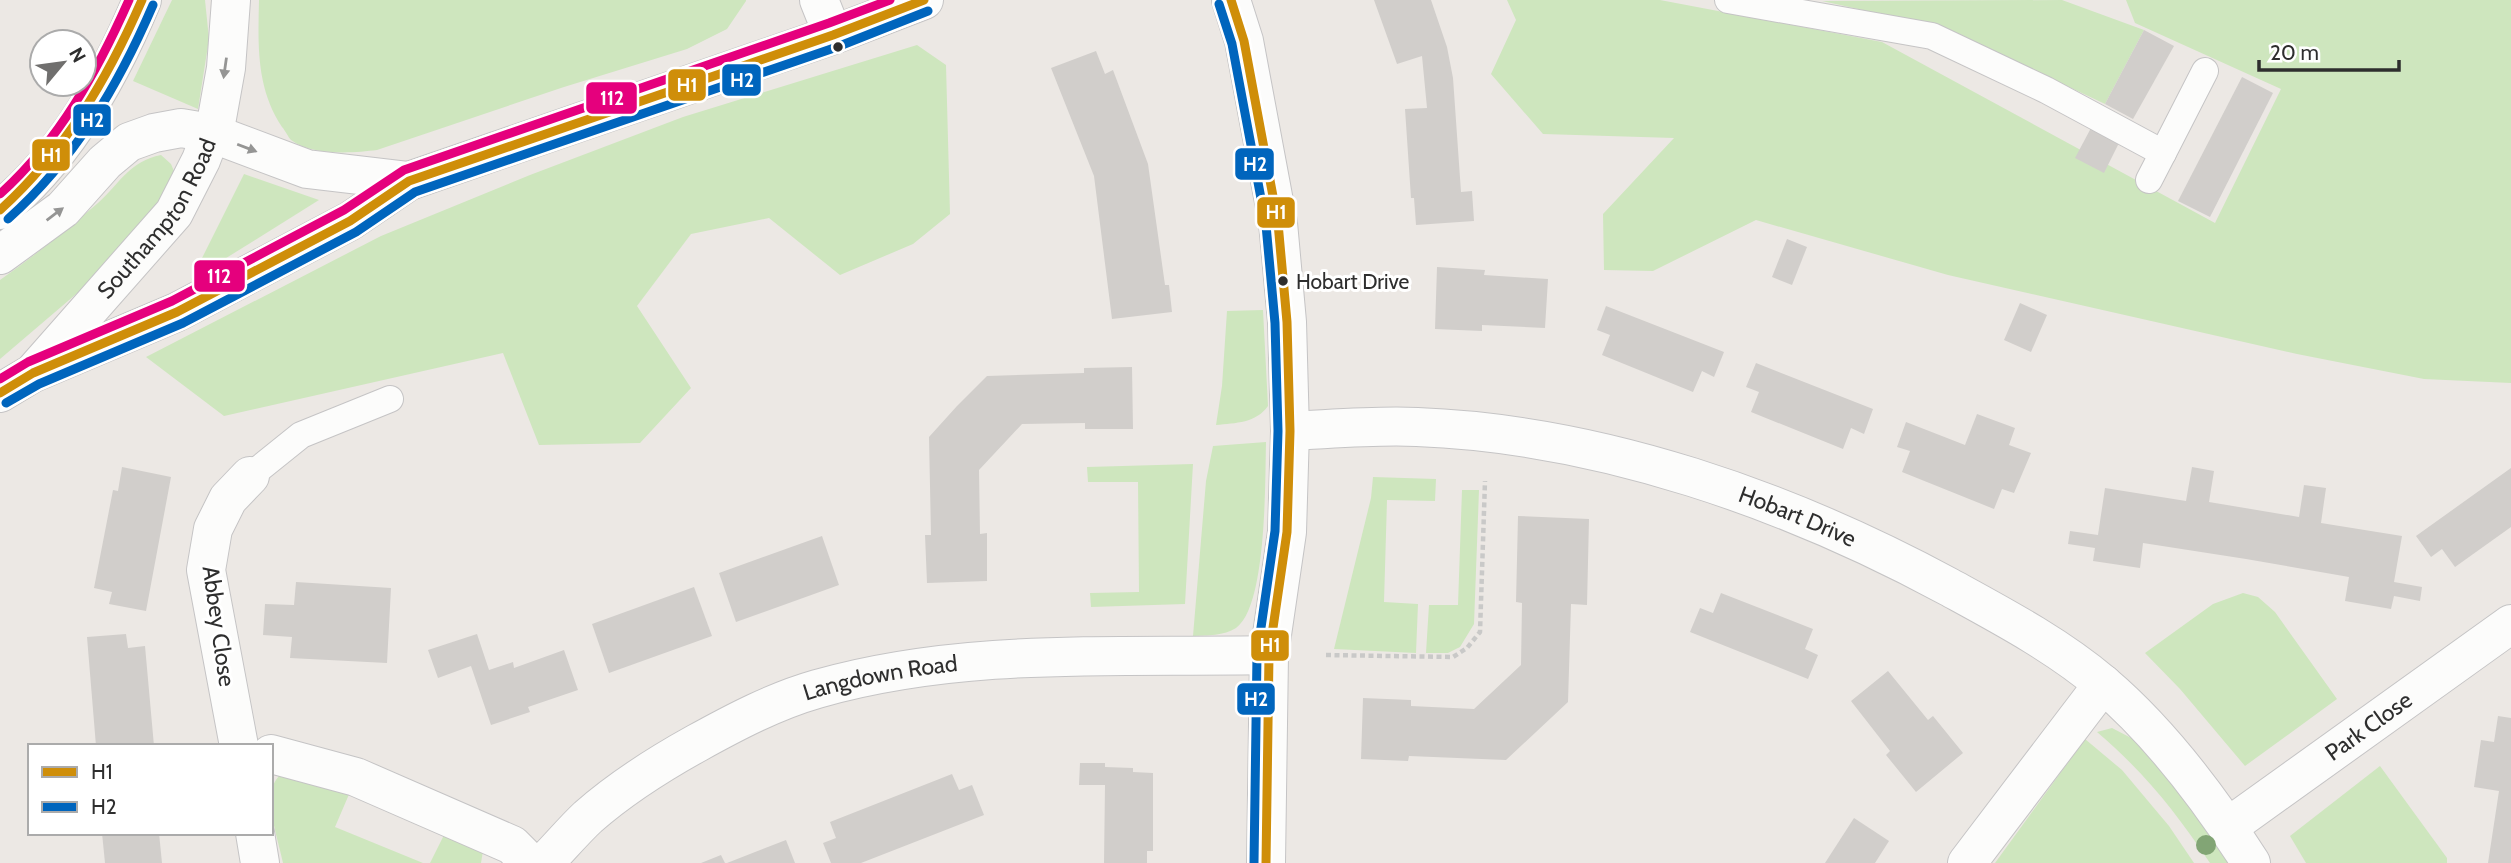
<svg xmlns="http://www.w3.org/2000/svg" width="2511" height="863" font-family="Cabin,sans-serif">
  <style>
    .green { fill: #cee6be }
    .building { fill: #d1cecb }
    .lines { fill: none; stroke-linecap: round; stroke-linejoin: round }
    .lane-casing { stroke: #c5c4c5; stroke-width: 28 }
    .street-casing { stroke: #c5c4c5; stroke-width: 40 }
    .secondary-casing { stroke: #c5c4c5; stroke-width: 40 }
    .path { stroke: #c9c9c8; stroke-width: 4.5; stroke-dasharray: 5 3.5; stroke-linecap: butt }
    .lane { stroke: #fcfcfb; stroke-width: 26 }
    .street { stroke: #fcfcfb; stroke-width: 38 }
    .secondary { stroke: #fcfcfb; stroke-width: 38 }
    .bus-1-casing { stroke: #fff; stroke-width: 14 }
    .bus-2-casing { stroke: #fff; stroke-width: 14 }
    .bus-3-casing { stroke: #fff; stroke-width: 14 }
    .bus-1 { stroke: #cf8e09; stroke-width: 9 }
    .bus-2 { stroke: #0065bd; stroke-width: 9 }
    .bus-3 { stroke: #e5007d; stroke-width: 9 }
    .tree { fill: #82a575 }
    .oneway { fill: #959594 }
    .bus-dot { fill: #2e2e2e; stroke: #fff; stroke-width: 2.5 }
    .labels { text-anchor: middle; stroke-width: 6; stroke-linejoin: round; paint-order: stroke }
    .bus-label { font-size: 21px; fill: #2e2e2e; stroke: #fff; text-anchor: start }
    .street-label { font-size: 23px; fill: #2e2e2e; stroke: #fff }
    .line-badge { stroke: #fff; stroke-width: 2.5 }
    .badge-label { font-size: 19px; text-anchor: middle; font-weight: bold; fill: #fff }
  </style>
  <rect width="100%" height="100%" fill="#ece8e4"/>
  <g class="green">
    <polygon points="172,0 205,0 209,39 198,109 133,81"/>
    <path d="M259,0H746V1L727,29L687,49L564,87L377,150C353,153 312,156 291,140C288,137 285,130 282,127C256,88 258,45 259,0Z"/>
    <polygon points="1507,0 1660,0 1882,42 2215,223 2281,89 2135,23 2126,0 2511,0 2511,383 2424,379 2297,354 1948,275 1756,220 1653,271 1604,270 1603,214 1674,138 1543,134 1491,74 1516,20"/>
    <polygon points="2062,0 2144,30 2105,104 1944,28 1822,1"/>
    <polygon points="917,45 946,65 950,214 913,244 840,275 769,218 691,234 637,306 691,388 640,443 539,445 503,353 224,416 146,357 381,236 530,175 683,117"/>
    <path d="M161,155L171,164L176,176L156,211L109,266L0,359V280C34,256 67,230 98,203C120,183 130,161 161,155Z"/>
    <polygon points="244,174 319,200 191,280"/>
    <path d="M1263,310L1268,406C1256,423 1236,423 1216,425L1222,386L1227,311Z"/>
    <path d="M1266,442C1265,480 1267,606 1236,628C1224,636 1207,635 1193,636L1206,481L1213,446Z"/>
    <polygon points="1193,464 1185,604 1091,607 1090,593 1139,592 1138,482 1088,482 1087,467"/>
    <polygon points="1373,477 1436,479 1435,501 1387,500 1384,602 1418,604 1416,653 1334,649 1371,498"/>
    <polygon points="1462,490 1479,490 1474,624 1460,647 1448,653 1426,653 1429,605 1458,605"/>
    <polygon points="2243,593 2258,597 2275,612 2337,699 2245,766 2180,689 2145,653 2213,604"/>
    <path d="M2112,728L2137,741L2204,819L2232,863H2210C2175,811 2145,773 2097,732Z"/>
    <polygon points="2085,739 2122,770 2169,826 2194,863 1995,863"/>
    <polygon points="2380,766 2447,858 2447,863 2306,863 2290,836"/>
    <path d="M284,770L353,785L335,827L423,863H283C279,843 267,808 272,789C274,781 279,776 284,770Z"/>
    <polygon points="449,825 483,851 481,863 430,863"/>
  </g>
  <g class="building">
    <polygon points="1374,0 1431,0 1447,47 1453,78 1461,192 1472,191 1474,221 1416,225 1414,198 1411,198 1405,109 1427,108 1422,56 1397,64"/>
    <polygon points="2144,30 2174,46 2133,119 2105,104"/>
    <polygon points="1096,51 1105,74 1113,70 1148,164 1165,285 1169,285 1172,312 1112,319 1094,176 1051,68"/>
    <polygon points="2242,77 2273,93 2210,217 2178,201"/>
    <polygon points="2091,128 2119,143 2104,173 2075,158"/>
    <polygon points="1787,239 1807,247 1792,285 1772,277"/>
    <polygon points="1437,267 1485,270 1484,275 1548,279 1545,328 1482,325 1482,331 1435,329"/>
    <polygon points="2020,303 2047,315 2031,352 2004,340"/>
    <polygon points="1606,306 1724,352 1714,377 1702,371 1693,392 1602,355 1610,335 1597,330"/>
    <polygon points="1756,363 1873,409 1864,434 1851,428 1843,449 1751,412 1759,392 1746,387"/>
    <polygon points="1132,367 1133,429 1085,429 1085,423 1022,424 979,470 980,534 987,533 987,581 927,583 925,535 931,535 929,437 957,406 987,376 1084,373 1084,368"/>
    <polygon points="1977,414 2015,428 2009,445 2031,453 2014,493 2002,489 1994,509 1902,472 1910,451 1897,447 1906,422 1965,445"/>
    <polygon points="122,467 171,477 146,611 109,604 112,592 94,588 113,490 118,491"/>
    <polygon points="2192,467 2214,471 2209,502 2299,517 2304,485 2326,488 2321,523 2402,536 2394,582 2422,587 2420,601 2394,596 2391,609 2345,601 2349,577 2246,559 2143,543 2140,568 2093,561 2095,548 2068,544 2070,531 2098,535 2105,488 2186,501"/>
    <polygon points="2511,468 2511,527 2455,567 2442,549 2431,557 2416,536"/>
    <polygon points="1518,516 1589,519 1587,605 1571,604 1568,702 1506,760 1409,756 1408,761 1361,759 1363,698 1411,700 1411,706 1474,709 1521,665 1522,603 1516,602"/>
    <polygon points="822,536 839,585 736,622 719,573"/>
    <polygon points="296,582 391,588 387,663 290,658 292,637 263,635 265,604 294,605"/>
    <polygon points="694,587 712,636 609,673 592,624"/>
    <polygon points="1721,593 1813,629 1805,649 1818,655 1808,679 1690,632 1700,608 1713,613"/>
    <polygon points="126,634 128,648 145,646 154,746 96,746 87,637"/>
    <polygon points="477,634 489,670 513,662 514,668 564,650 578,690 528,707 530,712 491,725 471,666 438,678 428,650"/>
    <polygon points="1888,671 1928,720 1933,716 1963,753 1916,792 1886,755 1890,751 1851,701"/>
    <polygon points="2498,716 2511,718 2511,863 2488,863 2499,791 2474,787 2481,740 2494,742"/>
    <polygon points="1080,763 1105,763 1105,767 1133,768 1133,772 1153,773 1153,851 1147,851 1147,863 1104,863 1105,785 1079,785"/>
    <polygon points="952,774 959,790 972,785 984,815 861,863 831,863 823,843 836,838 830,822"/>
    <polygon points="1854,818 1889,841 1875,863 1825,863"/>
    <polygon points="102,833 159,833 162,863 105,863"/>
    <polygon points="786,840 795,863 727,863"/>
    <polygon points="721,855 725,863 701,863"/>
  </g>
  <g class="lines">
    <defs>
      <g id="lane">
        <polyline points="1728,0 1932,36 2046,90 2163,153 2205,71"/>
        <polyline points="2149,180 2163,153"/>
        <polyline points="250,476 301,435 390,399"/>
      </g>
      <g id="street">
        <polyline points="819,0 833,35"/>
        <polyline points="1231,0 1244,41 1278,223 1287,322 1290,431 1287,532 1269,655 1266,863"/>
        <path id="s1" d="M1290,431C1333,429 1375,425 1417,427C1601,434 1788,500 1949,587C2002,616 2057,645 2103,684C2162,734 2210,799 2251,863"/>
        <polyline points="239,746 206,570 213,529 228,499 250,476"/>
        <polyline points="271,754 356,777 512,845 530,863"/>
        <path id="s2" d="M2228,827L2511,624"/>
        <polyline points="255,833 260,863"/>
        <path id="s3" d="M544,863C559,848 573,831 588,817C621,788 659,764 697,743C735,722 775,701 817,689C964,647 1118,658 1269,655"/>
        <polyline points="1967,863 2103,684"/>
      </g>
      <g id="secondary">
        <path d="M0,210C65,157 110,77 142,0"/>
        <polyline points="0,255 63,209 105,162 129,142 154,133 181,128 211,133 307,169 409,181"/>
        <polyline points="33,373 177,312 350,221 409,181 833,35 924,0"/>
        <path id="s4" d="M0,393L33,373L174,213L201,160L217,118L226,68L231,0"/>
      </g>
    </defs>
    <use href="#lane" class="lane-casing"/>
    <use href="#street" class="street-casing"/>
    <use href="#secondary" class="secondary-casing"/>
    <polyline class="path" points="1326,655 1453,657 1467,648 1480,632 1485,481"/>
    <use href="#lane" class="lane"/>
    <use href="#street" class="street"/>
    <use href="#secondary" class="secondary"/>
    <defs>
      <g id="bus-1">
        <polyline points="1231,0 1244,41 1278,223 1287,322 1290,431 1287,532 1269,655 1266,863"/>
        <path d="M0,210C65,151 107,80 142,0"/>
        <polyline points="0,393 33,373 177,312 350,221 409,181 833,35 924,0"/>
      </g>
      <g id="bus-2">
        <polyline points="1219,4 1232,44 1266,225 1275,323 1278,431 1275,531 1257,655 1254,863"/>
        <path d="M8,219C75,159 118,86 153,5"/>
        <polyline points="6,403 39,384 183,323 356,232 415,192 837,47 928,11"/>
      </g>
      <g id="bus-3">
        <path d="M0,194C59,141 97,72 129,0"/>
        <polyline points="0,379 28,362 172,301 344,210 404,170 829,23 890,0"/>
      </g>
    </defs>
    <use href="#bus-1" class="bus-1-casing"/>
    <use href="#bus-2" class="bus-2-casing"/>
    <use href="#bus-3" class="bus-3-casing"/>
    <use href="#bus-1" class="bus-1"/>
    <use href="#bus-2" class="bus-2"/>
    <use href="#bus-3" class="bus-3"/>
  </g>
  <circle class="tree" cx="2206" cy="845" r="10"/>
  <defs><path id="oneway-solid" d="M-6-.8H1V-3.2L6.5 0L1 3.2V.8H-6Z" transform="scale(1.75)"/></defs>
  <g class="oneway">
    <use href="#oneway-solid" transform="translate(225 68) rotate(98)"/>
    <use href="#oneway-solid" transform="translate(247 148) rotate(21)"/>
    <use href="#oneway-solid" transform="translate(55 214) rotate(-37)"/>
  </g>
  <g class="bus-dot">
    <circle cx="838" cy="47" r="6"/>
    <circle cx="1283" cy="281" r="6"/>
  </g>
  <g class="labels">
    <g class="bus-label">
      <text x="1296" y="289">Hobart Drive</text>
    </g>
    <g class="street-label">
      <text dy="8" stroke="none"><textPath href="#s4" startOffset="238">Southampton Road</textPath></text>
      <text dy="8" stroke="none"><textPath href="#s1" startOffset="520">Hobart Drive</textPath></text>
      <text transform="translate(219 626) rotate(82)" y="8">Abbey Close</text>
      <text dy="8" stroke="none"><textPath href="#s3" startOffset="392">Langdown Road</textPath></text>
      <text dy="8" stroke="none"><textPath href="#s2" startOffset="173">Park Close</textPath></text>
    </g>
  </g>
  <g class="line-badge">
    <rect x="721" y="63" width="41" height="34" rx="7" fill="#0065bd"/>
    <rect x="667" y="68" width="40" height="34" rx="7" fill="#cf8e09"/>
    <rect x="585" y="81" width="53" height="34" rx="7" fill="#e5007d"/>
    <rect x="72" y="103" width="40" height="34" rx="7" fill="#0065bd"/>
    <rect x="31" y="138" width="40" height="34" rx="7" fill="#cf8e09"/>
    <rect x="1234" y="147" width="41" height="34" rx="7" fill="#0065bd"/>
    <rect x="1256" y="196" width="40" height="33" rx="7" fill="#cf8e09"/>
    <rect x="193" y="259" width="53" height="34" rx="7" fill="#e5007d"/>
    <rect x="1250" y="629" width="40" height="33" rx="7" fill="#cf8e09"/>
    <rect x="1236" y="682" width="40" height="34" rx="7" fill="#0065bd"/>
  </g>
  <g class="badge-label">
    <text x="742" y="87">H2</text>
    <text x="687" y="92">H1</text>
    <text x="612" y="105">112</text>
    <text x="92" y="127">H2</text>
    <text x="51" y="162">H1</text>
    <text x="1255" y="171">H2</text>
    <text x="1276" y="219">H1</text>
    <text x="219" y="283">112</text>
    <text x="1270" y="652">H1</text>
    <text x="1256" y="706">H2</text>
  </g>
  <rect x="28" y="744" width="245" height="91" fill="#ffffff" stroke="#ababab" stroke-width="2"/>
  <rect x="42" y="767" width="35" height="10" fill="#cf8e09" stroke="#ababab" stroke-width="2"/>
  <text x="91" y="779" font-size="21" fill="#2e2e2e">H1</text>
  <rect x="42" y="802" width="35" height="10" fill="#0065bd" stroke="#ababab" stroke-width="2"/>
  <text x="91" y="814" font-size="21" fill="#2e2e2e">H2</text>
  <g transform="translate(63 63) rotate(61)"><circle r="33" fill="#ffffff" stroke="#ababab" stroke-width="2"/>
  <path d="M0-5L12 26L0 18L-12 26Z" fill="#706f6e"/>
  <text y="-10" font-size="19" font-weight="bold" text-anchor="middle" fill="#2e2e2e">N</text>
  </g>
  <path d="M2259 60v10h140v-10" fill="none" stroke="#2e2e2e" stroke-width="3.5"/>
  <text x="2270" y="60" font-size="21" fill="#2e2e2e" stroke="#ffffff" stroke-width="5" paint-order="stroke">20 m</text>
</svg>
